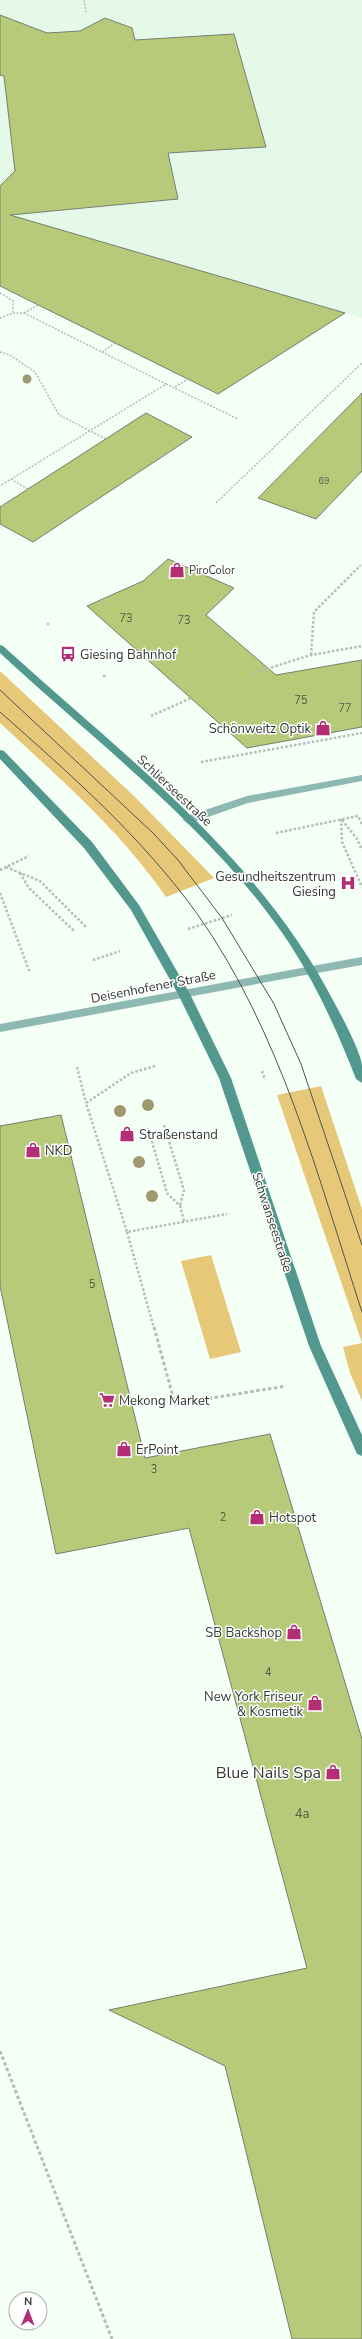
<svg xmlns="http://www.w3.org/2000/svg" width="362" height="2339" font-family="'Nunito Sans',sans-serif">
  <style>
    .built { fill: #e5f9e9 }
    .green { fill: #e7c879 }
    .building { fill: #b7ca7a; stroke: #797d70 }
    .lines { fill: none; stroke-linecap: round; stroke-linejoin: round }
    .path-far2 { stroke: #b5beb6; stroke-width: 1.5; stroke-dasharray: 2 1.5; stroke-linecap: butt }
    .path-far1 { stroke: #b5beb6; stroke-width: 2.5; stroke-dasharray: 2.5 2; stroke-linecap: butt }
    .path { stroke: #b5beb6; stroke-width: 3; stroke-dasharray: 3.5 2.5; stroke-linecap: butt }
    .lane { fill: #8db9b2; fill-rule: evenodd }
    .street { fill: #8db9b2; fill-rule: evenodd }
    .secondary { fill: #52988e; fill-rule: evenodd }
    .tram { stroke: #4e554f; stroke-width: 1 }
    .tree { fill: #a0996f }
    .labels { text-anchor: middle; stroke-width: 3; stroke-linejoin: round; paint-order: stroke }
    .far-number-label { font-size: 9px; fill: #535c45 }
    .far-poi-label { font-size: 11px; fill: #323833; stroke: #fff; text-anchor: start }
    .number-label { font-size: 11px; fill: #535c45 }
    .poi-label { font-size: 13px; fill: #323833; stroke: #fff; text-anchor: start }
    .street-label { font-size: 13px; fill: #323833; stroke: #fff }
    .near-number-label { font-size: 13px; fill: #535c45 }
    .near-poi-label { font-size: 16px; fill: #323833; stroke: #fff; text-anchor: end }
  </style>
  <rect width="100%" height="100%" fill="#f4fff6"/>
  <polygon class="built" points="0,0 362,0 362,318 171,262 0,217"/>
  <g class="green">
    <path d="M0,671L135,797L214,878L166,897C120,830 59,778 0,723Z"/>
    <polygon points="321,1086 362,1209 362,1401 350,1373 343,1347 362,1343 277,1095"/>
    <polygon points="211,1255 241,1352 210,1359 181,1261"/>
  </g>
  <g class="building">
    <polygon points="0,15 47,33 80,31 105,18 132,28 135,40 234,34 266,147 168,153 178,199 10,215 345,313 218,394 0,286 0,186 15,171 4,76 0,75"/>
    <polygon points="362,393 362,471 316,519 258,498"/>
    <polygon points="146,413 192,437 33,542 0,524 0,507"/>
    <polygon points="168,559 234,588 206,615 276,675 362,660 362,727 247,748 87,606 143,581"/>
    <polygon points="61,1115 145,1458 270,1434 362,1739 362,2339 292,2339 225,2066 109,2010 307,1968 189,1528 56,1554 0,1286 0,1126"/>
  </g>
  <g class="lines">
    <g class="path-far2">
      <polyline points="84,0 86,12"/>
      <polyline points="0,293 13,301 13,313"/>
      <polyline points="24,313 38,305"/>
      <polyline points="0,318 13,313 24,313 166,384 0,486"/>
      <polyline points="0,352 10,355 35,372 59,415 106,439"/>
      <polyline points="102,352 115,343"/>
      <polyline points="166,384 238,419"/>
      <polyline points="175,387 188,379"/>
      <polyline points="11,479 28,489"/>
      <polyline points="216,503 362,363"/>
      <polyline points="357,569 362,564"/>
    </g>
    <g class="path-far1">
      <polyline points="48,623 48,625"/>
      <polyline points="311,655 314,612 358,568"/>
      <polyline points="254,673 311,655 362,646"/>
      <polyline points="103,676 106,676"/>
      <polyline points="151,716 191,698"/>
      <polyline points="201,762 362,733"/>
      <polyline points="341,819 342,842 362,887"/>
      <polyline points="342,820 357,839 362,850"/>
      <polyline points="276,833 358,816 362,824"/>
      <polyline points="6,867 40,881 87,928"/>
      <polyline points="0,870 29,856"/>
      <polyline points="20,873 29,888 74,931"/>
      <polyline points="0,893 30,973"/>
      <polyline points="298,894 322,886"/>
      <polyline points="188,929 232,915"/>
      <polyline points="93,960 120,951"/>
      <polyline points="155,1066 131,1073 86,1103 127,1232 227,1214"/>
      <polyline points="77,1067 86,1103"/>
      <polyline points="262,1071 265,1080"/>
      <polyline points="164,1125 184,1190 180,1206"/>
      <polyline points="148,1128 167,1193 180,1206 184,1221"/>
      <polyline points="127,1232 154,1328"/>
    </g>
    <g class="path">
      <polyline points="154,1327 175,1404 286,1386"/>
      <polyline points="0,2051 112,2339"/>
    </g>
    <g class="lane">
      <polygon points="362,775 362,781 248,803 188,824 183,820 184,817 247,796"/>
      <polygon points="362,957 362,965 312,974 306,970 312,966"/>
    </g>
    <polygon class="street" points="312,966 316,967 318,970 316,973 0,1032 0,1024"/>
    <g class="secondary">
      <path d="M0,645L3,646C123,755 258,855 334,1002C342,1017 360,1050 362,1065C362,1071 362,1077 362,1083L356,1079C338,1033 318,988 291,946C218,834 98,744 0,653Z"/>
      <polygon points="0,750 4,751 92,842 139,905 190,994 231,1078 321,1346 362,1435 362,1456 357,1454 309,1346 219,1078 178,994 131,910 84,848 0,759"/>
    </g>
    <g class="tram">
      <polyline points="0,690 153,833 178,860 222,918 274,1004 301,1064 362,1245"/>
      <path d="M0,712C70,774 143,838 198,915C281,1033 318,1177 362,1312"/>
    </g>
  </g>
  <g class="tree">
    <circle cx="27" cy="379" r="4.5"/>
    <circle cx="148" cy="1105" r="6"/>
    <circle cx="120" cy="1111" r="6"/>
    <circle cx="139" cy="1162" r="6"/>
    <circle cx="152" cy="1196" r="6"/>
  </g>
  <defs>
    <symbol id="shop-bare" viewBox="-9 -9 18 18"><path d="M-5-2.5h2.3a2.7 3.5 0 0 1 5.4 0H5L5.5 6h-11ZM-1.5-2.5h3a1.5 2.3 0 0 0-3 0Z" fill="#b32e74" stroke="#fff" stroke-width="2.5" paint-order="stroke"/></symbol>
    <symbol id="bus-bare" viewBox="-9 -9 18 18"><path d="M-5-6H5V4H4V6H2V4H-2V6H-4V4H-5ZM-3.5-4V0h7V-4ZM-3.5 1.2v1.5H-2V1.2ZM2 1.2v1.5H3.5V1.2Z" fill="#b32e74" stroke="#fff" stroke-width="2.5" paint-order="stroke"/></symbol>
    <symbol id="hospital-bare" viewBox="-9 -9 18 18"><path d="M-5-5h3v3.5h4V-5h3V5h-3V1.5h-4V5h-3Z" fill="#b32e74" stroke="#fff" stroke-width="2.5" paint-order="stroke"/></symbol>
    <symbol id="supermarket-bare" viewBox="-9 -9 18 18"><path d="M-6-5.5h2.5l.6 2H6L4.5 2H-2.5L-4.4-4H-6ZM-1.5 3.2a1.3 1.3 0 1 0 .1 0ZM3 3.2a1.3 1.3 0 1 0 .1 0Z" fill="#b32e74" stroke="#fff" stroke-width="2.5" paint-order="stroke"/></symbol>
  </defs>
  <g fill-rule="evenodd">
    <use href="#shop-bare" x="166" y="559" width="22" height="22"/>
    <use href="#bus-bare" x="57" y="643" width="22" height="22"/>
    <use href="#shop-bare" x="312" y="717" width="22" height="22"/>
    <use href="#hospital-bare" x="337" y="872" width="22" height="22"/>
    <use href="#shop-bare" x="116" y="1123" width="22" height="22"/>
    <use href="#shop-bare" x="22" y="1139" width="22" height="22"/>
    <use href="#supermarket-bare" x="96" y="1389" width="22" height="22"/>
    <use href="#shop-bare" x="113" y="1438" width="22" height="22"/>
    <use href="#shop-bare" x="246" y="1506" width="22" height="22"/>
    <use href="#shop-bare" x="283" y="1621" width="22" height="22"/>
    <use href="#shop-bare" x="304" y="1692" width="22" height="22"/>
    <use href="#shop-bare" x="322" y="1761" width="22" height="22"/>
  </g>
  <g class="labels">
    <g class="far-number-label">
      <text x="324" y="484">69</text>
    </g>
    <g class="far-poi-label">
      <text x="189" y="574">PiroColor</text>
    </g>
    <g class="number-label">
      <text x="126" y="622">73</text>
      <text x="184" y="624">73</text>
      <text x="301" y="704">75</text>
      <text x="345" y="712">77</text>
      <text x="92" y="1288">5</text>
      <text x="154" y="1473">3</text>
      <text x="223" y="1521">2</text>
      <text x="268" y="1676">4</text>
    </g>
    <g class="poi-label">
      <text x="80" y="659">Giesing Bahnhof</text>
      <text x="311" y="733" text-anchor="end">Schönweitz Optik</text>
      <text x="336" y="881" text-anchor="end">Gesundheitszentrum<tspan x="336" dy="15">Giesing</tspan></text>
      <text x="139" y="1139">Straßenstand</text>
      <text x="45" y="1155">NKD</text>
      <text x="119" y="1405">Mekong Market</text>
      <text x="136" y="1454">ErPoint</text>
      <text x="269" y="1522">Hotspot</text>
      <text x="282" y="1637" text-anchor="end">SB Backshop</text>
      <text x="303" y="1701" text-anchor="end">New York Friseur<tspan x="303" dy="15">&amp; Kosmetik</tspan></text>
    </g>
    <g class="street-label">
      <text transform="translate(175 790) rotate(43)" y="5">Schlierseestraße</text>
      <text transform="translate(153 986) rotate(-11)" y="5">Deisenhofener Straße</text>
      <text transform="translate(273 1222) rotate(72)" y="5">Schwanseestraße</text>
    </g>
    <g class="near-number-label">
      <text x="302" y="1818">4a</text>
    </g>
    <g class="near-poi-label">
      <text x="321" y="1778">Blue Nails Spa</text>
    </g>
  </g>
  <g transform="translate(28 2311) rotate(1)"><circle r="19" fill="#ffffff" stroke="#adafad"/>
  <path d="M0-3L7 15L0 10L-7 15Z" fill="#b32e74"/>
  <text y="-6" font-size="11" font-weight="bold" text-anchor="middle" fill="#323833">N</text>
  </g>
</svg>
